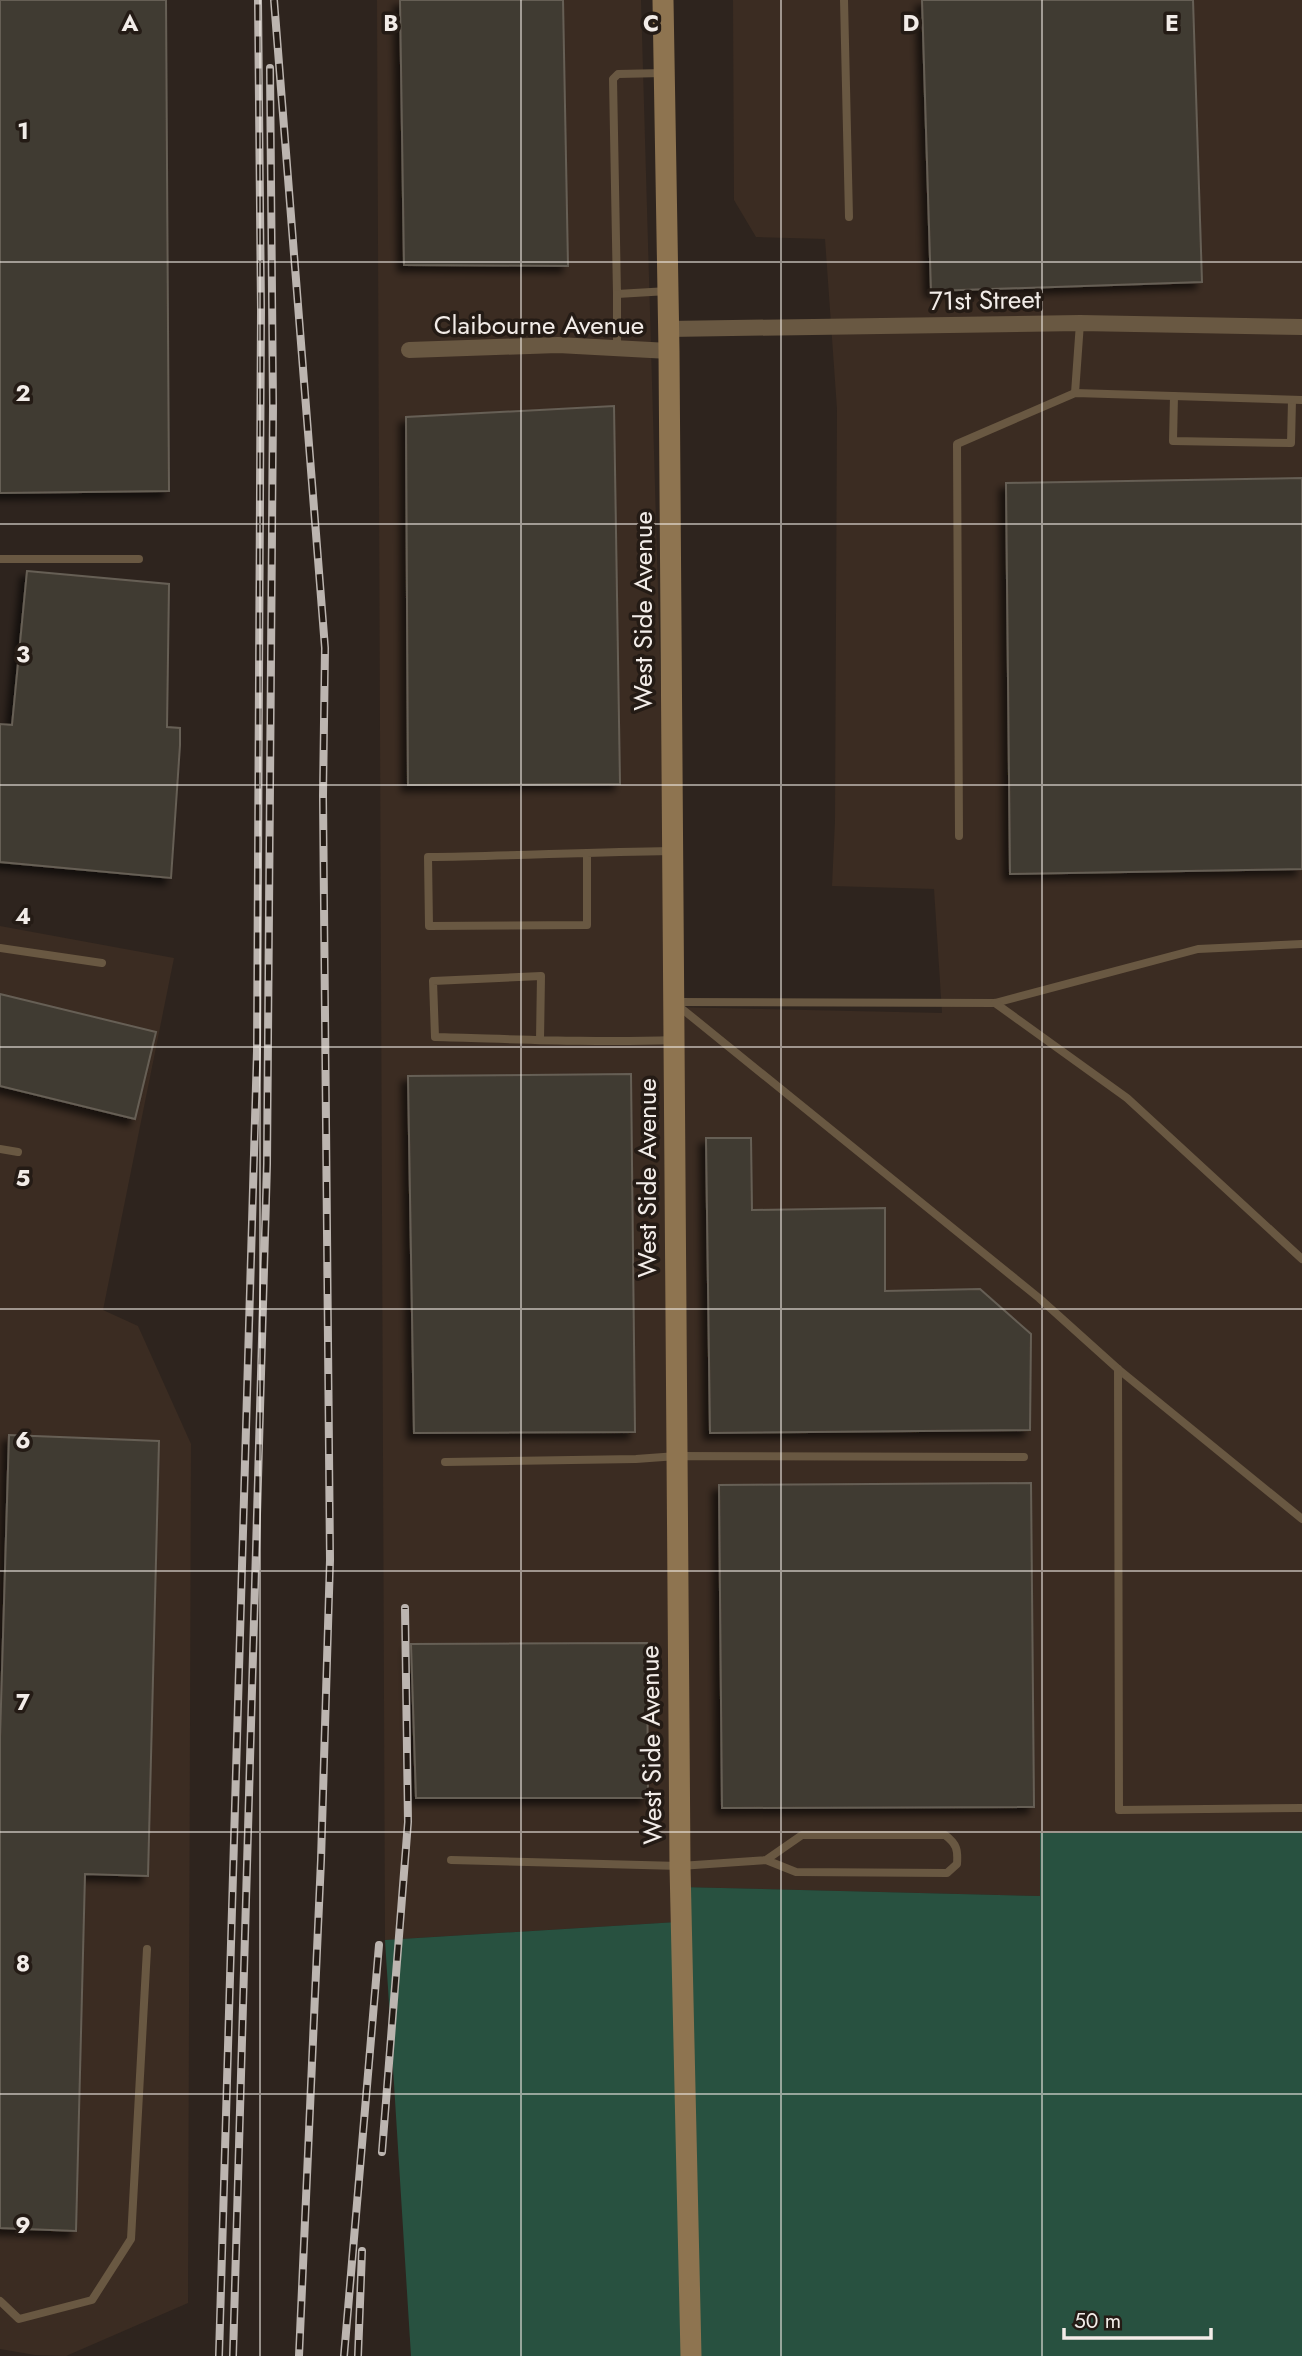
<svg xmlns="http://www.w3.org/2000/svg" width="1302" height="2356" font-family="Jost,sans-serif">
  <style>
    .built { fill: #3b2c22 }
    .green { fill: #285140 }
    .building { fill: #413a31; stroke: #665f55; stroke-width: 2; filter: url(#shadow) }
    .lines { fill: none; stroke-linecap: round; stroke-linejoin: round }
    .lane { stroke: #695842; stroke-width: 8 }
    .street { stroke: #695842; stroke-width: 16 }
    .secondary { stroke: #8e7450; stroke-width: 21 }
    .rail-casing { stroke: #bcb5b0; stroke-width: 8 }
    .rail { stroke: #241b15; stroke-width: 5; stroke-dasharray: 16; stroke-linecap: butt }
    .grid { fill: none; stroke: #f2ece8; stroke-width: 2; stroke-opacity: 0.55 }
    .labels { text-anchor: middle; stroke-width: 7; stroke-linejoin: round; paint-order: stroke }
    .street-label { font-size: 26px; fill: #f2ece8; stroke: #241b15 }
    .grid-label { font-size: 23px; text-anchor: middle; font-weight: bold; fill: #f2ece8; stroke: #241b15; stroke-width: 7; stroke-linejoin: round; paint-order: stroke }
  </style>
  <defs>
    <filter id="shadow"><feDropShadow dx="-6" dy="6" stdDeviation="3.5" flood-color="#0009"/></filter>
  </defs>
  <rect width="100%" height="100%" fill="#2e241e"/>
  <g class="built">
    <polygon points="377,0 641,0 670,1007 942,1013 934,889 832,886 835,821 837,409 825,239 756,237 734,200 733,0 1302,0 1302,1831 1040,1833 1040,1896 680,1887 678,1922 385,1940"/>
    <polygon points="0,926 174,958 103,1310 138,1326 191,1444 188,2303 66,2356 35,2355 0,2349"/>
  </g>
  <polygon class="green" points="1302,1831 1302,2356 411,2356 385,1940 677,1922 680,1887 1040,1896 1040,1833"/>
  <g class="building">
    <polygon points="0,0 166,0 169,491 0,493"/>
    <polygon points="400,0 563,0 568,266 404,265"/>
    <polygon points="922,0 1193,0 1202,282 931,291"/>
    <polygon points="614,406 620,784 408,785 406,417"/>
    <polygon points="1302,478 1302,869 1010,874 1006,483"/>
    <polygon points="27,571 169,584 167,727 180,728 180,745 171,878 0,862 0,724 12,725"/>
    <polygon points="0,994 156,1032 135,1119 0,1086"/>
    <polygon points="631,1074 635,1432 414,1433 408,1076"/>
    <polygon points="706,1138 751,1138 752,1210 885,1208 885,1291 980,1289 1031,1334 1030,1430 710,1433"/>
    <polygon points="9,1435 159,1441 148,1876 85,1874 76,2231 0,2228 0,1738"/>
    <polygon points="1031,1483 1034,1807 722,1808 719,1485"/>
    <polygon points="647,1643 648,1798 416,1798 411,1644"/>
  </g>
  <g class="lines">
    <g class="lane">
      <polyline points="844,0 849,217"/>
      <polyline points="664,73 618,74 613,79 617,294 668,291"/>
      <polyline points="617,349 617,294"/>
      <polyline points="1075,393 1080,323"/>
      <polyline points="1174,396 1173,441 1291,443 1292,400"/>
      <polyline points="0,559 139,559"/>
      <polyline points="959,836 957,444 1075,393 1302,400"/>
      <path d="M587,853V925L429,926L428,857C509,856 589,852 670,851"/>
      <polyline points="0,948 102,963"/>
      <polyline points="674,1002 995,1003 1198,949 1302,944"/>
      <polyline points="995,1003 1127,1098 1302,1259"/>
      <polyline points="676,1004 1039,1298 1118,1369 1302,1519"/>
      <path d="M540,1040L541,976L433,981L435,1037C514,1039 594,1043 674,1040"/>
      <polyline points="0,1149 18,1152"/>
      <polyline points="1118,1369 1119,1810 1302,1808"/>
      <polyline points="445,1462 636,1459 677,1456 1024,1457"/>
      <path d="M451,1860L680,1866L766,1860L796,1872L947,1873L957,1864C958,1850 957,1844 945,1835H802L766,1860"/>
      <polyline points="0,2301 19,2319 92,2300 131,2239 147,1949"/>
    </g>
    <g class="street">
      <polyline points="668,329 1080,323 1302,327"/>
      <polyline points="409,350 558,345 669,351"/>
    </g>
    <polyline class="secondary" points="663,0 669,351 680,1866 691,2356"/>
    <defs>
      <g id="rail">
        <polyline points="274,0 325,648 323,796 330,1560 321,1860 299,2356"/>
        <polyline points="382,2152 408,1822 405,1608"/>
        <polyline points="219,2356 257,1051 261,310 258,0"/>
        <polyline points="233,2356 267,1164 273,406 270,68"/>
        <polyline points="344,2356 379,1945"/>
        <polyline points="358,2356 362,2251"/>
      </g>
    </defs>
    <use href="#rail" class="rail-casing"/>
    <use href="#rail" class="rail"/>
  </g>
  <path class="grid" d="M260,0V2356M521,0V2356M781,0V2356M1042,0V2356M0,262H1302M0,524H1302M0,785H1302M0,1047H1302M0,1309H1302M0,1571H1302M0,1832H1302M0,2094H1302"/>
  <g class="labels">
    <g class="street-label">
      <text transform="translate(985 300) rotate(-1)" y="9">71st Street</text>
      <text x="539" y="334">Claibourne Avenue</text>
      <text transform="translate(643 611) rotate(-90)" y="9">West Side Avenue</text>
      <text transform="translate(647 1178) rotate(-90)" y="9">West Side Avenue</text>
      <text transform="translate(651 1745) rotate(-91)" y="9">West Side Avenue</text>
    </g>
  </g>
  <g class="grid-label">
    <text x="130" y="31">A</text>
    <text x="391" y="31">B</text>
    <text x="651" y="31">C</text>
    <text x="911" y="31">D</text>
    <text x="1172" y="31">E</text>
    <text x="23" y="139">1</text>
    <text x="23" y="401">2</text>
    <text x="23" y="662">3</text>
    <text x="23" y="924">4</text>
    <text x="23" y="1186">5</text>
    <text x="23" y="1448">6</text>
    <text x="23" y="1710">7</text>
    <text x="23" y="1971">8</text>
    <text x="23" y="2233">9</text>
  </g>
  <path d="M1064 2328v10h147v-10" fill="none" stroke="#f2ece8" stroke-width="3.5"/>
  <text x="1074" y="2328" font-size="21" fill="#f2ece8" stroke="#241b15" stroke-width="5" paint-order="stroke">50 m</text>
</svg>
